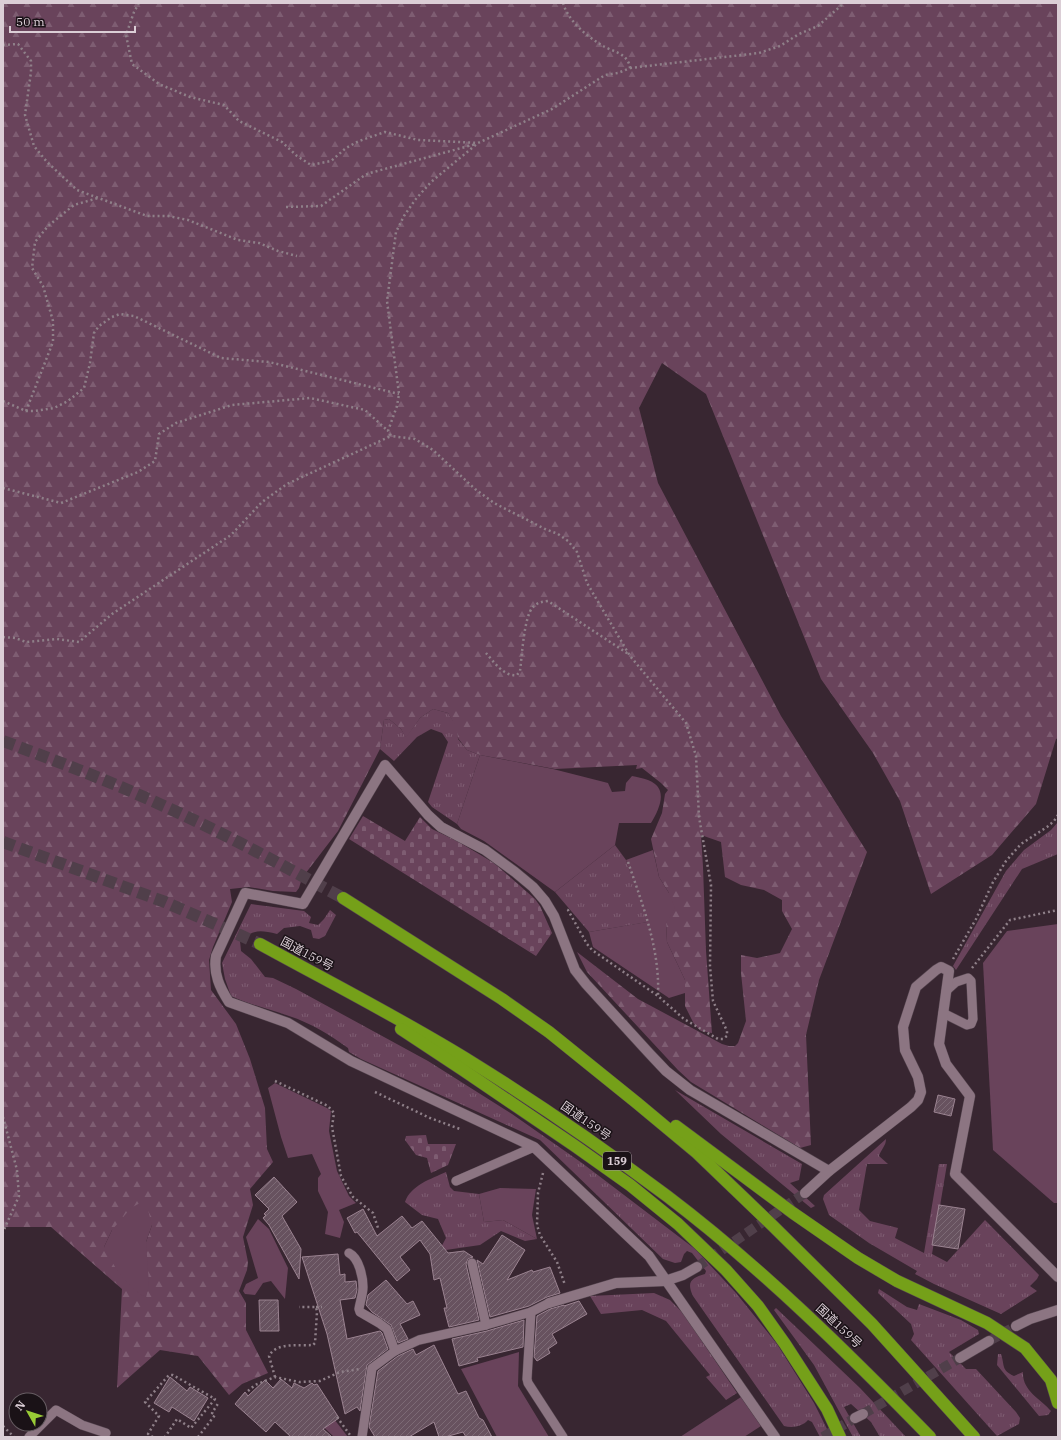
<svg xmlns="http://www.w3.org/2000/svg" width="1061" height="1440" font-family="'IBM Plex Serif','Noto Sans JP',serif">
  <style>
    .grass { fill: url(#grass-tufts) }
    .forest { fill: url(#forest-firs); fill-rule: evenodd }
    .cemetery { fill: url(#cemetery-stones) }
    .green { fill: #69435b }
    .building { fill: url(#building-hatch); stroke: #9b8391 }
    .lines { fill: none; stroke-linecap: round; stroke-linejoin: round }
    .street-tunnel { stroke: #503f4a; stroke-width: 10; stroke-dasharray: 10 5; stroke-linecap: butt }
    .highway-tunnel { stroke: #503f4a; stroke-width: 12; stroke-dasharray: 12 6; stroke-linecap: butt }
    .lane-casing { stroke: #54444e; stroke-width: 10 }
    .street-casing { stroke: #54444e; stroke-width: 11 }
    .highway-casing { stroke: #54444e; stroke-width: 13 }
    .path { stroke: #8f8089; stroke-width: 2.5; stroke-dasharray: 2 3; stroke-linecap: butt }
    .lane { stroke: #8c7582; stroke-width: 9 }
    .street { stroke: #8c7582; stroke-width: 10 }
    .highway { stroke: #75a019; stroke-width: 12 }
    .labels { text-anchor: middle; stroke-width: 3; stroke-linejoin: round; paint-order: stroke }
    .shield { fill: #1a1217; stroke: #a1969d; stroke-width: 1 }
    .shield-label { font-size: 11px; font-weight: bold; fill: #dbced6 }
    .street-label { font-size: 12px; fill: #dbced6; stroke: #1a1217 }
  </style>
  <defs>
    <pattern id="grass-tufts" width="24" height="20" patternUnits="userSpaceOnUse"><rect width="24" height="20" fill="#69435b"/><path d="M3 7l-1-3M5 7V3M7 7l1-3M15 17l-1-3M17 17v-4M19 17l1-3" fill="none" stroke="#7e5d72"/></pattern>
    <pattern id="forest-firs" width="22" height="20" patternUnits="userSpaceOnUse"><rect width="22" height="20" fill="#69435b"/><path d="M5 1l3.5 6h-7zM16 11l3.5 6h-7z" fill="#7e5d72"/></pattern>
    <pattern id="cemetery-stones" width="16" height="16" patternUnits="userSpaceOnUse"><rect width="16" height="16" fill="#69435b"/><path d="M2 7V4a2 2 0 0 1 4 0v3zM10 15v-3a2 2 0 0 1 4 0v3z" fill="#7e5d72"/></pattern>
    <pattern id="building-hatch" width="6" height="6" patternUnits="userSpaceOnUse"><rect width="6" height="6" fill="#67525f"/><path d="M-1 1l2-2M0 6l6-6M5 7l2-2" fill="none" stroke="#7c6a75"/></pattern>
  </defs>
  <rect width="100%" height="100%" fill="#382631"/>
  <g class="grass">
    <polygon points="433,709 448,713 457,727 458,739 467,750 480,755 457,824 432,807 428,802 448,742 442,733 431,729 417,737 394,761 380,749 384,720 389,719 401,729 406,737 420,718"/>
    <polygon points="1058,822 1058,854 1022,869 956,970 953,966 1006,871 1024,850 1051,830"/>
    <polygon points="615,845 626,860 648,922 589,932 555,892"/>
    <path d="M251,904L304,911L311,917L309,923L318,925L324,919L330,910L336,915L325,936L319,939L313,938L311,930L300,926L284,928L277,934C260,930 254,929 240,941L241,951L251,959L265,977L273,978L296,989L428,1061L512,1114L582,1163L695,1249L736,1293L777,1344L814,1403L831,1437H820L812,1422L808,1420C802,1427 792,1428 784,1426L693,1296C686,1281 692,1278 705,1274L706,1271L692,1253L687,1251L684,1254L681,1262L675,1263L663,1259L540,1140L361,1059L349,1052L348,1048C330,1035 311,1023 289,1016C270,1009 250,1005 231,996L225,979L222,963Z"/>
    <polygon points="675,1090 802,1164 799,1180 790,1183 815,1206 811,1208 721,1134"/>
    <path d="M886,1139C886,1146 881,1149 879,1156L888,1164H867L859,1210L870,1221L898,1228L895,1238L924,1253L939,1164H947L932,1254L947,1262L985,1220L1039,1275L1037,1279L1030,1286L1037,1291L1001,1314L934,1284L915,1274L917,1271L869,1243L829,1215L823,1199L824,1195Z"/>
    <path d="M446,1172L450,1187L454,1191L479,1194L484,1222L503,1220L537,1239L525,1241L501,1231L480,1245L439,1251L446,1238L438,1219L422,1215L405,1202C411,1185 431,1179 446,1172Z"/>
    <polygon points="879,1289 907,1307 917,1310 919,1304 961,1320 978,1330 979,1334 949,1352 966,1369 976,1369 1016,1412 1020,1418 1019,1424 997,1436 911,1340 914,1334 911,1324 878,1293"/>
    <polygon points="654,1293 670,1300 683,1313 737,1393 726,1400 706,1377 710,1375 666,1321 642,1310 601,1314 590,1296"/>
    <polygon points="776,1308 860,1388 906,1437 880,1437 871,1422 851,1404 844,1407 861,1437 853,1437 814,1365 774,1310"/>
    <path d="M998,1354H1001C1005,1366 1001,1370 1014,1376L1023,1372C1022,1391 1041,1399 1051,1411L1048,1415L1039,1416L997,1365Z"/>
  </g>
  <path class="forest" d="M3,3H1058V738L1056,739L1036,804L992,855L931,894L900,801L873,753L821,679L706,394L662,363L639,408L658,483L781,716L867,852L819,980L806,1035L811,1145L800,1148L691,1082L678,1070L587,972L577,952L638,999L722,1044L729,1046H735L738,1043L746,1021L741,973V955L757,958L780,953L792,929L782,911V900L764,890L741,885L725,877L721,842L701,835L703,867L706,951L712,1033L701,1031L694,1024L685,1006V980L667,942L666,923L669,893L659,877L651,839L662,813L665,794L668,790L661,783L642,768L636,769L637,765L555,769L480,755L467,750L458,738L456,727L448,713L433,709L420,718L406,738L401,729L389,719L384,720L380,749L338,831L302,878L299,888L296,892L273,891L249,887L230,889L232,902L213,947L209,960L211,990L236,1024L250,1059L265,1108L267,1149L273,1162L250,1189L253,1205L243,1237L248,1262L247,1270L239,1291L246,1303V1330L268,1373L242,1384L229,1395L198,1356L160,1350L117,1388L122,1289L51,1227H3ZM152,1225L146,1242V1261L104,1247L112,1230Z"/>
  <g class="cemetery">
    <polygon points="363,816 405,841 420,817 432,829 457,841 494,863 535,899 540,906 552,933 536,956 349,839"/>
    <polygon points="426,1135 428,1144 456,1144 448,1165 431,1173 427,1158 416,1155 405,1140 406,1136"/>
  </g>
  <g class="green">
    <path d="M480,755L553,769L608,783L612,792L625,791L626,783L632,776C637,777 643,778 648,780C669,788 660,808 651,823H619L615,845L555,892L484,841L461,829L457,824Z"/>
    <polygon points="653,850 659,877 669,893 675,908 666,923 667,942 685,980 685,993 669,998 593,947 589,932 647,922 626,860"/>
    <polygon points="1058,924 1058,1203 1054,1203 993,1150 983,963 1007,931"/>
    <polygon points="275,1083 327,1108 331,1111 329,1131 337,1171 349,1196 356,1203 339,1210 344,1222 340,1238 325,1234 328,1212 318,1191 318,1178 321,1174 312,1154 288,1158 281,1137 268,1088"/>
    <polygon points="500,1188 536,1189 532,1215 537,1239 503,1220 484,1222 479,1194"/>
    <path d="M140,1203L148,1210L152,1225L146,1242L149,1284L146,1298C125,1284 115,1269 104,1247L112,1230L131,1208Z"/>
    <polygon points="258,1219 269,1229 288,1268 285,1299 271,1281 263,1283 255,1295 245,1294 243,1291 246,1284 258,1278 246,1237"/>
    <polygon points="519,1352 518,1386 549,1437 497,1437 461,1369"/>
    <polygon points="741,1397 761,1426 744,1437 680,1437"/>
    <polygon points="307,1411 334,1419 348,1437 334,1437"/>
  </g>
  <g class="building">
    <polygon points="938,1095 955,1099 951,1116 934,1112"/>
    <polygon points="274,1177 297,1202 282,1216 301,1249 299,1279 269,1225 263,1218 266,1215 264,1214 269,1209 255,1195"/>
    <polygon points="939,1205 965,1209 958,1249 932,1245"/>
    <polygon points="363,1209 377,1236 402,1216 412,1228 422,1221 448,1253 464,1251 473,1257 468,1259 466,1264 479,1320 449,1327 444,1308 447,1308 440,1278 434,1280 430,1254 420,1240 400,1257 410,1270 397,1281 357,1232 355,1233 347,1218"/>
    <polygon points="502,1235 525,1250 507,1280 532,1270 533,1272 550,1267 560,1293 547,1297 529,1306 490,1317 477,1260 483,1264"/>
    <polygon points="338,1254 340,1275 345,1274 345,1282 356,1281 357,1290 355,1298 340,1300 347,1339 380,1331 382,1333 388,1349 367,1365 360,1411 357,1407 345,1414 327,1334 302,1257"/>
    <polygon points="386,1280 407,1304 413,1301 420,1315 400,1324 408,1339 398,1343 391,1325 372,1312 366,1305 368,1295"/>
    <polygon points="259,1300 278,1300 279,1331 260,1331"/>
    <polygon points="579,1301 587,1314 552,1334 557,1343 548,1349 550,1353 537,1361 534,1357 537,1316 550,1309 564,1305 564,1306"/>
    <polygon points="524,1320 523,1347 477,1358 478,1361 459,1366 452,1339 487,1331"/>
    <polygon points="434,1345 458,1394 466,1391 479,1418 483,1420 492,1437 466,1437 463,1432 445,1437 439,1437 434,1422 409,1437 375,1437 369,1427 378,1371 398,1356 413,1349 416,1355"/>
    <polygon points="170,1377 187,1391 190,1387 208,1398 194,1421 172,1407 169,1412 154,1403"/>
    <polygon points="281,1379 292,1388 294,1383 304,1388 312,1383 314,1385 317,1384 339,1418 323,1429 332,1437 291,1437 275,1422 266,1432 235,1404 245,1392 248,1396 265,1380 273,1388"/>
  </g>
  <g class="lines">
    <g class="street-tunnel">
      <polyline points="697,1267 805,1193"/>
      <polyline points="989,1341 1016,1326"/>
      <polyline points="863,1414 960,1358"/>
      <polyline points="823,1437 855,1418"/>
    </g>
    <g class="highway-tunnel">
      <path d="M3,741C59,762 115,783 168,808C228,835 285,867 343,898"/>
      <polyline points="3,842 165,902 260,944"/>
    </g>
    <defs>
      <g id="lane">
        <polyline points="943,1013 967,1025 971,1024 973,1019 971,981 968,978 956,982 946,991"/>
        <polyline points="456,1181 534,1147"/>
        <path d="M349,1253C359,1258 363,1277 363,1287C363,1294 360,1302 359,1309L360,1312L379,1323L387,1329L395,1351"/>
        <polyline points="472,1263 486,1325"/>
        <polyline points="531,1312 527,1379 528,1383 563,1437"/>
        <polyline points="29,1437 56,1410 82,1425 106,1433"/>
        <polyline points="362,1437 372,1368 395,1351 419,1340 486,1325 531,1312 549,1303"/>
      </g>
      <g id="street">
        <polyline points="805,1193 829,1171 911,1107 918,1100 921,1092 918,1077 905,1050 903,1027 916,987 936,970 941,967 949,971 939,1044 946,1064 970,1096 955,1174 1058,1277"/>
        <polyline points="549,1303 616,1283 665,1281 683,1275 697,1267"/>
        <polyline points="1016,1326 1030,1319 1058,1310"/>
        <polyline points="960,1358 989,1341"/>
        <polyline points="855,1418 863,1414"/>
        <path d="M775,1437L649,1256L534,1147L351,1061L288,1023L229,1002C220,988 213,974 216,956L245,893L303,904L385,765L428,815L441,827L485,850L515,872L533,887L545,901L554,916L575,970L586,984L649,1053L666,1071L690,1090L829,1171"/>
      </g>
      <g id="highway">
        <polyline points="343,898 502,999 549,1032 637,1103 697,1153 773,1226 872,1324 974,1437"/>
        <path d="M260,944C331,983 404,1020 473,1063C539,1104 604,1149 667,1196C762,1268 847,1352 930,1437"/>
        <polyline points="401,1029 463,1070 575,1146 630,1185 678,1224 726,1270 758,1306 785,1344 827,1409 840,1437"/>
        <polyline points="676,1126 793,1213 858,1258 897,1281 987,1323 1025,1348 1051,1380 1058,1403"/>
      </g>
    </defs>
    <use href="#lane" class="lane-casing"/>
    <use href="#street" class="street-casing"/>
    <use href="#highway" class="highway-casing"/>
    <g class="path">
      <polyline points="139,3 134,12 126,35 132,64 159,84 190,97 224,105 239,121 282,142 297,156 311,165 331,161 346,148 359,141 385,132 418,140 478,143"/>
      <path d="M563,3C568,20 585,35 600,44C611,52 628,52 630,68L618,73L605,75L552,109L478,143L431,182L415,200L404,216L396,232L387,301L399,394L397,406L388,431L391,436L415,439L433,450L475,489L494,503L545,529L558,534L568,541L577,552L587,583L630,656L686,723L696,756L699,817L711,885L710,966L713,1001L727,1031V1036L723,1039H718L684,1019L658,996L592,950L587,944L568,910L566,909"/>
      <polyline points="3,45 18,44 31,61 31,72 25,115 34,146 47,162 77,190 147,216 168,216 188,220 238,240 259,243 278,251 297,256"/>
      <polyline points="630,68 759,53 780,46 799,34 818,26 844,3"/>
      <polyline points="286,207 321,206 365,175 370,173 476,144"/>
      <polyline points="3,401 26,411 35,411 54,408 68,401 84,388 90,363 94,333 99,326 112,317 120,314 134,316 221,358 269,362 399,394"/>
      <polyline points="26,411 53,342 53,321 43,286 32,268 35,242 48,226 74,205 98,198"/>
      <polyline points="3,488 61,503 138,472 155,461 159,434 176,423 232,405 310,398 365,410 388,431"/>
      <polyline points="3,637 15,638 26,642 57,639 79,642 112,614 231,535 262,502 287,484 391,436"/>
      <path d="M486,653C494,662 504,677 517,675L520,671C522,656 524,616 533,607C538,602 542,602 548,601L630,655"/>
      <path d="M628,862C643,906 660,949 658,996"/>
      <polyline points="953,959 976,919 993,882 1006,861 1021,844 1047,827 1054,821 1058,815"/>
      <polyline points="972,968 1010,920 1058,910"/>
      <polyline points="275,1081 328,1106 334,1113 332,1127 341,1176 353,1197 373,1213 378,1228"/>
      <polyline points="375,1092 430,1118 460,1129"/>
      <polyline points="3,1117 17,1170 19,1196 3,1232"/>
      <polyline points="543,1173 538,1193 537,1225 540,1235 557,1262 565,1285"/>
      <polyline points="316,1307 322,1307"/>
      <path d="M275,1377L269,1356C276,1342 299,1346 313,1345L315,1343L317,1312L316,1307H299"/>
      <polyline points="248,1391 255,1385 275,1377 299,1382 320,1381 340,1372 360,1369"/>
      <polyline points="337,1417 350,1435"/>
      <polyline points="3,1426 14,1437"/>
      <polyline points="153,1437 148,1434 159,1416 145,1402 169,1375 173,1375 215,1399 191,1428 177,1419 165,1437"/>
      <polyline points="198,1437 215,1415 212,1413 219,1402"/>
    </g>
    <use href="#lane" class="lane"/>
    <use href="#street" class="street"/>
    <use href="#highway" class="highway"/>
  </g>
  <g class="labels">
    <rect class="shield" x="603" y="1152" width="28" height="18" rx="3"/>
    <g class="shield-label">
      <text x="617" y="1165">159</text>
    </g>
    <g class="street-label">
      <text transform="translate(307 954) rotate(28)" y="4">国道159号</text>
      <text transform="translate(586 1121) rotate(35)" y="4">国道159号</text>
      <text transform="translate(839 1326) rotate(43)" y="4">国道159号</text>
    </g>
  </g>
  <rect width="1061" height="1440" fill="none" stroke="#dbced6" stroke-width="8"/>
  <g transform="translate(28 1412) rotate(309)"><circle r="19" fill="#1a1217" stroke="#675d63"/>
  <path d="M0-3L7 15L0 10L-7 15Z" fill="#99cb36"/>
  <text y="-6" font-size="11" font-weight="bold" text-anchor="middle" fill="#dbced6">N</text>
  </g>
  <path d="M10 26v6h125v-6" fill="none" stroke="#dbced6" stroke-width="2"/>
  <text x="16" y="26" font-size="12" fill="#dbced6" stroke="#1a1217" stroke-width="3" paint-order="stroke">50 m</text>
</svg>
